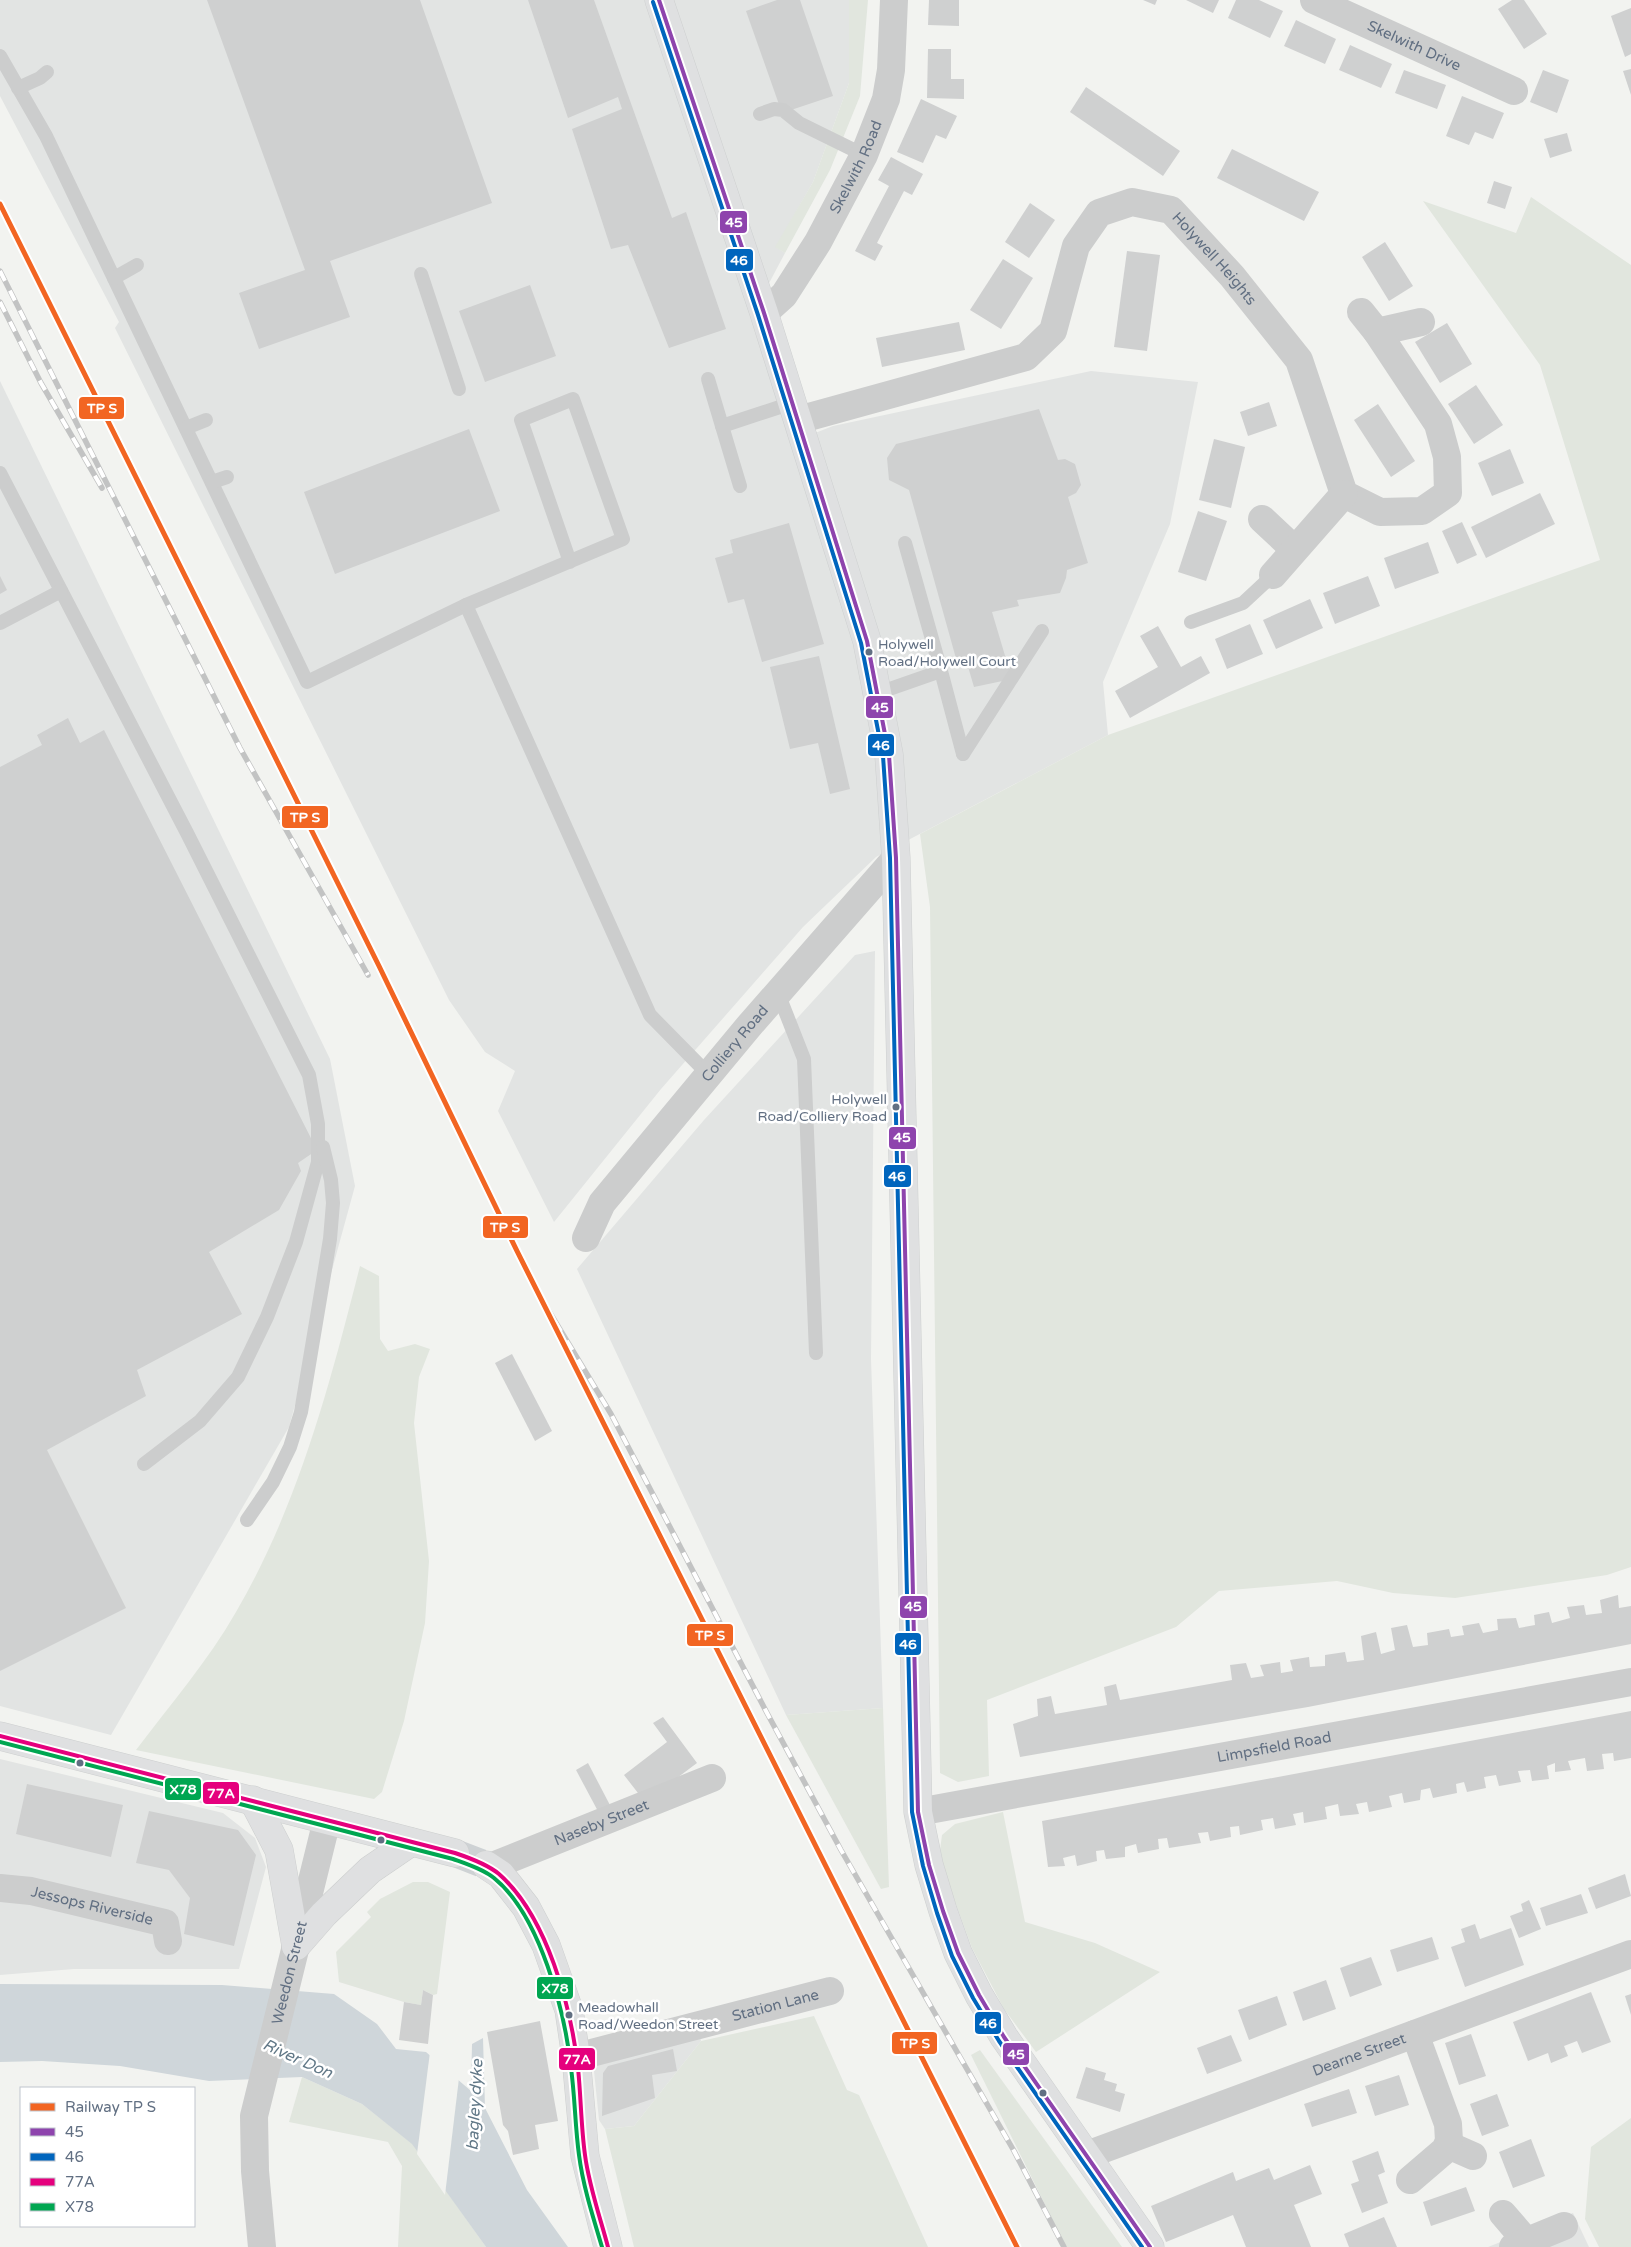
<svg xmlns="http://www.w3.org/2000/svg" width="1631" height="2247" font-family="'Varela Round',sans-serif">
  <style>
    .built { fill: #e2e4e3 }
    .green { fill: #e1e6de }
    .water { fill: #cfd6da }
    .pier { fill: #f2f3f0 }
    .building { fill: #cfd0d0 }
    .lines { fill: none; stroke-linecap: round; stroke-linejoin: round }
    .primary-tunnel { stroke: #ced2d4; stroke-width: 28; stroke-dasharray: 28 14; stroke-linecap: butt }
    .secondary-casing { stroke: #ced0d0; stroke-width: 29 }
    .primary-casing { stroke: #cdcfcf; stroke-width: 29 }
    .service { stroke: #cccdcd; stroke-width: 14 }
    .minor { stroke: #cccdcd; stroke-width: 28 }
    .tertiary { stroke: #cccdcd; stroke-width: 28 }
    .secondary { stroke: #dfe0e1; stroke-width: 28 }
    .primary { stroke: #dfe0e1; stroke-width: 28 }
    .rail-casing { stroke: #c2c3c3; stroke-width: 5.5 }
    .rail { stroke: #fff; stroke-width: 4; stroke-dasharray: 11; stroke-linecap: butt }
    .bus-1-casing { stroke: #fff; stroke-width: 8 }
    .bus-2-casing { stroke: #fff; stroke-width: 8 }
    .bus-3-casing { stroke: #fff; stroke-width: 8 }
    .bus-4-casing { stroke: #fff; stroke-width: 8 }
    .bus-1 { stroke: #8e44ad; stroke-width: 4 }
    .bus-2 { stroke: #0065bd; stroke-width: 4 }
    .bus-3 { stroke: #e5007d; stroke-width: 4 }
    .bus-4 { stroke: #00a651; stroke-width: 4 }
    .rail-1-casing { stroke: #fff; stroke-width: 9 }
    .rail-1 { stroke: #f26522; stroke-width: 5 }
    .bus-dot { fill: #616f82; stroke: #fff; stroke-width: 2 }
    .labels { text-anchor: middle; stroke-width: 5; stroke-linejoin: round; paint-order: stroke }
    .bus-label { font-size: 14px; fill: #616f82; stroke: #fff; text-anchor: start }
    .street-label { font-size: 15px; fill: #616f82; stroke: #fff }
    .water-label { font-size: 16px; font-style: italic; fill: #617887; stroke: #fff }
    .line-badge { stroke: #fff; stroke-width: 2 }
    .badge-label { font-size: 14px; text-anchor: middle; font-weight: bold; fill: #fff }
  </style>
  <rect width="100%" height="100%" fill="#f2f3f0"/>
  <g class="built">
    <polygon points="0,0 849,0 849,83 813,182 776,247 785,253 767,287 810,435 833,426 1091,371 1198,382 1170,524 1103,682 1108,735 876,857 803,927 661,1089 554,1222 498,1111 515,1071 485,1052 449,1000 115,328 119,322 0,96"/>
    <polygon points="0,381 330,1059 355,1186 289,1427 111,1735 0,1706"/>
    <polygon points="875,951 871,1359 883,1708 786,1715 577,1269 704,1120 855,955"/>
    <polygon points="0,1759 223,1813 255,1838 266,1867 239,1969 74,1969 0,1975"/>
    <polygon points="696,2017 701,2041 634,2126 605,2129 599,2120 594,2071 603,2041"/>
    <polygon points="1573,2213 1589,2247 1488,2247"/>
  </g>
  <g class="green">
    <polygon points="849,0 868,0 860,96 830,170 785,253 775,247 813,182 849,83"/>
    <polygon points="1531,197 1631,265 1631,1567 1607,1575 1455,1598 1393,1593 1337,1581 1219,1591 1176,1627 987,1700 989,1776 958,1782 940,1773 930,907 920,834 1108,735 1600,560 1540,365 1423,201 1516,233"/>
    <path d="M360,1266L379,1276L380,1339L388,1351L415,1344L430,1349L419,1377L414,1423L429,1561L425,1623L404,1721L382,1792L374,1799L136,1750C170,1705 208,1661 236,1612C298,1506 330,1384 360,1266Z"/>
    <polygon points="883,1708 889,1887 881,1889 786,1715"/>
    <polygon points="1003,1812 1025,1922 1095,1943 1160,1972 1036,2052 1004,2009 972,1948 939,1858 942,1835 955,1824"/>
    <polygon points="413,1882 428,1882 450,1892 437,1994 433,1995 423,1990 421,2005 404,2002 339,1982 336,1952 371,1917 367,1912 380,1899"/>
    <polygon points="814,2016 847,2090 859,2095 928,2247 634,2247 605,2129 634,2126 701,2041"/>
    <polygon points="980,2050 1122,2247 1066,2247 971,2055"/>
    <polygon points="302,2077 362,2104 413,2144 486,2247 398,2247 402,2166 388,2142 289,2122"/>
    <polygon points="1631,2118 1631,2247 1599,2247 1585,2219 1591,2147"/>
  </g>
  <polygon class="water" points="0,1984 222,1985 334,1994 377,2024 396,2049 426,2052 471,2091 472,2044 483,2038 485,2108 527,2190 568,2247 486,2247 412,2144 362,2104 302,2077 209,2081 120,2066 42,2061 0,2062"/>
  <polygon class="pier" points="430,2052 459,2078 445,2195 417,2154"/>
  <g class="building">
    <polygon points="207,0 420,0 492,203 330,261 350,317 259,349 239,293 305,270"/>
    <polygon points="528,0 594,0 672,218 686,212 726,329 669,348 628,245 611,249 572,129 622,109 618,97 568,118"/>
    <polygon points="777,0 800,0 833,96 782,113 746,11"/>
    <polygon points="929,0 959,0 959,26 928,25"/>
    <polygon points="1143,0 1157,0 1155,5"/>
    <polygon points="1186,0 1219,0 1213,13"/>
    <polygon points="1236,0 1259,0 1283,11 1270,38 1228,18"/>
    <polygon points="1512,0 1524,0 1547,34 1524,49 1498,9"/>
    <polygon points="1631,8 1631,54 1625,57 1611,16"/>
    <polygon points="1296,20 1336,39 1325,64 1284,46"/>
    <polygon points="1350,45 1392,64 1381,88 1339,70"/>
    <polygon points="928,49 951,49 951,79 964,79 964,99 927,98"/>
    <polygon points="1631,69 1631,95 1623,71"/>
    <polygon points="1404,70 1446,85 1437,109 1395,93"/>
    <polygon points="1543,70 1569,80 1557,113 1530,102"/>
    <polygon points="1086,87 1180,151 1163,176 1070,112"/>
    <polygon points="1462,96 1504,113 1493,139 1475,132 1469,145 1446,136"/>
    <polygon points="921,99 957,116 946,139 936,135 923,163 897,152"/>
    <polygon points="1567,133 1572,151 1550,158 1544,139"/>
    <polygon points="1232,149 1319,192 1304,221 1217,178"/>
    <polygon points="891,157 923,174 912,195 904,191 877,243 883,246 875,261 855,251 889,186 878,180"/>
    <polygon points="1494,181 1512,187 1505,209 1487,203"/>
    <polygon points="1030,203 1055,220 1029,258 1005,242"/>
    <polygon points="1385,242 1413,286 1389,301 1362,257"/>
    <polygon points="1127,251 1160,255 1147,351 1114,347"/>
    <polygon points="1003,259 1033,278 1001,329 970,310"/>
    <polygon points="530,285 556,356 485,382 459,311"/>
    <polygon points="959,322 965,350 882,367 876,338"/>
    <polygon points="1447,323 1472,364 1440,383 1415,342"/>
    <polygon points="1476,385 1503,425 1474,444 1448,404"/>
    <polygon points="1269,402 1277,426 1248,436 1240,412"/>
    <polygon points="1378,404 1415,461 1391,477 1354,420"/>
    <polygon points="1039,409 1058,460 1065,459 1075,464 1081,485 1076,493 1068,497 1088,563 1067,570 1066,578 1060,593 1017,600 1019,606 992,612 1012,679 974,687 966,660 957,662 909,490 889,480 887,458 896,444"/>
    <polygon points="469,429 500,511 335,574 304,492"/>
    <polygon points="1214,439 1245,447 1231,508 1199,500"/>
    <polygon points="1510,449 1524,483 1492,496 1478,463"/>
    <polygon points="1540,493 1555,524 1486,558 1471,527"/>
    <polygon points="1198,511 1227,521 1206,581 1178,572"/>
    <polygon points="1462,522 1477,555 1457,564 1442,531"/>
    <polygon points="789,523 824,644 762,662 744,599 728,603 715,558 733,553 730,540"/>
    <polygon points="1428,542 1439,573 1395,589 1384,558"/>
    <polygon points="0,576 7,590 0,594"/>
    <polygon points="1368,576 1380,606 1335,624 1323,593"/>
    <polygon points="1310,599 1323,628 1276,649 1263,620"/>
    <polygon points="1250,624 1263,654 1227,669 1215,639"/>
    <polygon points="1158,626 1181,667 1201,656 1210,673 1130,718 1115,691 1158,667 1140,636"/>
    <polygon points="819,656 850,789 830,794 818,743 790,749 770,667"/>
    <polygon points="68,718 80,743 104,730 317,1150 298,1163 301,1171 279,1210 209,1252 242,1314 137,1370 146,1396 47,1450 126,1608 0,1671 0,767 42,745 37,735"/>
    <polygon points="512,1354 552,1431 535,1441 495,1363"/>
    <polygon points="1618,1595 1619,1608 1631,1606 1631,1644 1308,1707 1020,1757 1013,1724 1038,1716 1037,1699 1051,1696 1055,1714 1107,1705 1104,1687 1116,1684 1120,1700 1232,1680 1230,1665 1246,1663 1251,1678 1264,1676 1260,1665 1280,1662 1281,1673 1293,1671 1290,1660 1309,1657 1310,1667 1325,1666 1325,1655 1345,1652 1347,1662 1364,1660 1361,1636 1376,1632 1381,1654 1395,1650 1391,1628 1407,1625 1413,1647 1428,1645 1427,1633 1449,1629 1451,1637 1464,1635 1462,1626 1479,1623 1483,1633 1498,1630 1497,1619 1516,1618 1519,1628 1535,1625 1534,1615 1549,1612 1552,1623 1570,1618 1567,1607 1584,1605 1586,1615 1602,1613 1600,1600"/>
    <polygon points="1631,1711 1631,1758 1614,1761 1613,1753 1602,1754 1604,1769 1587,1771 1585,1758 1568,1761 1571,1770 1555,1772 1555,1763 1547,1766 1549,1779 1532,1781 1530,1770 1518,1771 1521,1782 1499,1786 1496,1775 1484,1777 1486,1788 1467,1792 1464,1782 1456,1784 1457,1793 1433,1798 1430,1788 1421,1790 1420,1800 1404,1803 1402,1793 1389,1796 1392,1807 1369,1812 1367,1802 1356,1804 1359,1814 1340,1816 1338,1804 1325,1807 1327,1819 1304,1823 1303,1812 1293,1814 1296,1825 1275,1829 1273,1818 1261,1820 1263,1830 1240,1835 1239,1826 1230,1827 1231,1837 1210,1841 1208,1832 1198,1833 1201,1843 1169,1848 1167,1838 1158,1839 1159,1849 1138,1853 1136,1844 1125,1847 1125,1857 1106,1859 1104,1850 1096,1851 1097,1861 1077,1866 1075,1855 1063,1858 1065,1866 1048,1867 1042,1821"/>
    <polygon points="663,1717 697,1763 645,1802 624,1775 667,1742 653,1723"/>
    <polygon points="588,1763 612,1809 600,1815 576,1770"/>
    <polygon points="27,1784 123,1805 111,1857 16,1834"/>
    <polygon points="149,1811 238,1830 256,1855 234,1946 184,1934 190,1898 169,1870 136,1863"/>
    <polygon points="1625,1874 1631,1896 1596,1909 1588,1888"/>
    <polygon points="1581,1894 1588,1913 1546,1926 1540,1908"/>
    <polygon points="1529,1900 1541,1929 1519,1938 1510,1916 1523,1911 1521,1904"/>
    <polygon points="1475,1924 1480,1939 1511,1928 1524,1965 1465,1987 1451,1947 1465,1942 1461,1929"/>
    <polygon points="1432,1937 1439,1959 1397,1972 1390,1950"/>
    <polygon points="1371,1957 1382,1985 1350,1997 1340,1968"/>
    <polygon points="1326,1980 1336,2009 1303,2021 1293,1992"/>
    <polygon points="423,1990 433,1995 428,2044 399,2040 404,2002 421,2005"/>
    <polygon points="1591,1992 1611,2042 1582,2053 1577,2041 1564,2046 1568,2056 1551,2063 1548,2053 1528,2061 1513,2022"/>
    <polygon points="1631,1994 1631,2015 1625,1996"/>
    <polygon points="1277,1996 1287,2025 1249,2040 1238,2010"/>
    <polygon points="540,2021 558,2121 535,2125 539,2149 513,2155 508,2131 503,2125 487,2032"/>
    <polygon points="1471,2034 1486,2076 1459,2085 1445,2043"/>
    <polygon points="1231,2035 1242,2061 1207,2074 1197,2048"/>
    <polygon points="673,2049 677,2071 652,2075 655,2098 602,2116 603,2073 608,2066"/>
    <polygon points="1086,2067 1106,2073 1104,2080 1117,2084 1115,2091 1125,2094 1120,2112 1076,2098"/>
    <polygon points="1399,2075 1409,2105 1375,2116 1365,2086"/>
    <polygon points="1349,2089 1357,2113 1312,2127 1304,2104"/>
    <polygon points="1497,2094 1509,2126 1482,2136 1470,2104"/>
    <polygon points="1531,2139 1545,2176 1513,2188 1499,2152"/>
    <polygon points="1378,2151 1385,2172 1378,2175 1388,2203 1362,2213 1351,2184 1359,2181 1352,2161"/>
    <polygon points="1310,2165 1322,2194 1294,2205 1311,2247 1246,2247 1233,2215 1166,2242 1151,2206 1233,2172 1236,2181 1269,2168 1274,2180"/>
    <polygon points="1466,2187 1475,2211 1431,2226 1423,2202"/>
    <polygon points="1384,2217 1397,2247 1349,2247 1344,2234"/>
  </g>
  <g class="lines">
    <polyline class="primary-tunnel" points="455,1853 486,1865"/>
    <defs>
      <polyline id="secondary" points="659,0 764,313 867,641 889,755 896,858 918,1812 929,1865 943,1911 958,1953 979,1995 1004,2037 1150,2247"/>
      <g id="primary">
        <polyline points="0,1736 455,1853"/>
        <polyline points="253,1800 279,1850 296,1946"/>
        <polyline points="486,1865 501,1875 526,1907 546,1945 569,2010 576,2057 585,2156 608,2247"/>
        <polyline points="296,1946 324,1914 370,1870 411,1842"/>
      </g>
    </defs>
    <use href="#secondary" class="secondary-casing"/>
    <use href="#primary" class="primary-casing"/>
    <g class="service">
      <polyline points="0,56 46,136 307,682 466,605 650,1015 709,1075"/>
      <polyline points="18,88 40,78 47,72"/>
      <polyline points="760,114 774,109 783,110 799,123 864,155"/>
      <polyline points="421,274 459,389"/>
      <polyline points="114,278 137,265"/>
      <polyline points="708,379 722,426"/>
      <polyline points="186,428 206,420"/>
      <polyline points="0,473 187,833 309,1075 318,1124 318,1162 296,1242 267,1317 238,1377 200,1421 144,1464"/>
      <polyline points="212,482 227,477"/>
      <polyline points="740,486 722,426 792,403"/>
      <polyline points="466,605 623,539 573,399 521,420 570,562"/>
      <polyline points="1191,622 1243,603 1273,575"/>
      <polyline points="0,623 61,591"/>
      <polyline points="941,671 963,754"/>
      <polyline points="878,693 941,671 905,543"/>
      <polyline points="963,754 1042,631"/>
      <polyline points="778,993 804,1059 816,1353"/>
      <polyline points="247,1520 273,1482 290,1447 301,1412 330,1239 333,1203 331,1180 323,1147"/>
    </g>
    <g class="minor">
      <path id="s1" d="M1314,0L1514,91"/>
      <path id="s2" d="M764,313L784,295L818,242L864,155L886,99L891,70L894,0"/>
      <polyline points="1377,332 1421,322"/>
      <path id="s3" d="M798,420L1026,357L1053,331L1076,246L1099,213L1132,202L1171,210L1232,276L1299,360L1344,494L1380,512L1422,511L1448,493L1447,457L1438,424L1377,332L1361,312"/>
      <polyline points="1262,519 1294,549"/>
      <polyline points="1273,575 1344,494"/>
      <path id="s4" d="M586,1238L602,1203L749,1026L896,858"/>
      <path id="s5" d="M918,1812L1631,1682"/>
      <path id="s6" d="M490,1867L712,1778"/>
      <path id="s7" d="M0,1888L31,1891L165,1923L168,1941"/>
      <path id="s8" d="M576,2057L830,1991"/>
      <polyline points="1448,2145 1473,2156"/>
      <path id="s9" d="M1087,2155L1631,1954"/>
      <polyline points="1410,2180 1445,2150 1449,2141 1448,2124 1415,2034"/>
      <polyline points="1503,2214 1527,2242"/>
      <polyline points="1513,2247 1564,2226"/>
    </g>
    <path class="tertiary" id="s10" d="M262,2247L255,2171L254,2116L327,1820"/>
    <use href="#secondary" class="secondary"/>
    <use href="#primary" class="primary"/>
    <defs>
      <g id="rail">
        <polyline points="0,271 240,748 368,975"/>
        <polyline points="0,302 41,383 102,488"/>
        <polyline points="544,1303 611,1414 767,1713 841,1850 1014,2151 1064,2247"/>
      </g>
    </defs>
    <use href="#rail" class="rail-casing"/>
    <use href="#rail" class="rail"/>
    <defs>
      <polyline id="bus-1" points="659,0 764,313 867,641 889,755 896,858 918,1812 929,1865 943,1911 958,1953 979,1995 1004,2037 1150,2247"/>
      <polyline id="bus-2" points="653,2 758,315 861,643 883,756 890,858 912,1812 923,1866 937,1913 952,1956 973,1998 999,2041 1142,2247"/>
      <path id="bus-3" d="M0,1736L455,1853C470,1858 487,1864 499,1874C547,1916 571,2007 578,2068C581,2097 581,2126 585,2155C589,2186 600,2217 608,2247"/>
      <path id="bus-4" d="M0,1742L453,1859C467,1864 483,1869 494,1878C540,1915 565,2012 571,2068C575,2097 575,2126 579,2155C583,2186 593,2217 602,2247"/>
    </defs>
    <use href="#bus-1" class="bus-1-casing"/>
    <use href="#bus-2" class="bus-2-casing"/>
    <use href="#bus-3" class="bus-3-casing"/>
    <use href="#bus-4" class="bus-4-casing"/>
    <use href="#bus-1" class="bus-1"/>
    <use href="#bus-2" class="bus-2"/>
    <use href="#bus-3" class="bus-3"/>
    <use href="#bus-4" class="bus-4"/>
    <defs>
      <polyline id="rail-1" points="0,204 379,966 517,1251 1017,2247"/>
    </defs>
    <use href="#rail-1" class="rail-1-casing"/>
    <use href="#rail-1" class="rail-1"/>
  </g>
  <g class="bus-dot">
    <circle cx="869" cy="652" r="4.5"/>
    <circle cx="896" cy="1107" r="4.5"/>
    <circle cx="80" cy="1763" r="4.5"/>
    <circle cx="381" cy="1840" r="4.5"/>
    <circle cx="569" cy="2015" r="4.5"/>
    <circle cx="1043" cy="2093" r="4.5"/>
  </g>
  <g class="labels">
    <g class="bus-label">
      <text x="878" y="649">Holywell<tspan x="878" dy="17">Road/Holywell Court</tspan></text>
      <text x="887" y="1104" text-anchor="end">Holywell<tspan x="887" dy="17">Road/Colliery Road</tspan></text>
      <text x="578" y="2012">Meadowhall<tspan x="578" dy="17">Road/Weedon Street</tspan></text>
    </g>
    <g class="street-label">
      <text dy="5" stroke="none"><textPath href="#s1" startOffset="110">Skelwith Drive</textPath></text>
      <text dy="5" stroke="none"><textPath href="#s2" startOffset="174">Skelwith Road</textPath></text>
      <text dy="5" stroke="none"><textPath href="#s3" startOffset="542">Holywell Heights</textPath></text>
      <text dy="5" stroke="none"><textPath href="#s4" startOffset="246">Colliery Road</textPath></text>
      <text dy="5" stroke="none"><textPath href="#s5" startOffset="362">Limpsfield Road</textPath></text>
      <text dy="5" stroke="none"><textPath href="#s6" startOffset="120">Naseby Street</textPath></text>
      <text dy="5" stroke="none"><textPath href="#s7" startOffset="94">Jessops Riverside</textPath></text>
      <text dy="5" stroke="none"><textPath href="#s10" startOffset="279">Weedon Street</textPath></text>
      <text dy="5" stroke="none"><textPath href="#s8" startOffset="206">Station Lane</textPath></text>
      <text dy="5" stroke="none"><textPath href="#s9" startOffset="290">Dearne Street</textPath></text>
    </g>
    <g class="water-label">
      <text transform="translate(298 2058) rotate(24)" y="6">River Don</text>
      <text transform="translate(474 2105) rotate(-87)" y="6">bagley dyke</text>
    </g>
  </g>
  <g class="line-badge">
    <rect x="719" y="210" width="29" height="24" rx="5" fill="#8e44ad"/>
    <rect x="725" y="248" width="29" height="24" rx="5" fill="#0065bd"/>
    <rect x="78" y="396" width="47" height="24" rx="5" fill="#f26522"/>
    <rect x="865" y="695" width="29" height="24" rx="5" fill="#8e44ad"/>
    <rect x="867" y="733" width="28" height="24" rx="5" fill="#0065bd"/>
    <rect x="281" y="805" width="48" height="24" rx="5" fill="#f26522"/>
    <rect x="888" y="1126" width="29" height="24" rx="5" fill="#8e44ad"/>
    <rect x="883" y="1164" width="29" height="24" rx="5" fill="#0065bd"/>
    <rect x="482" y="1215" width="47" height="24" rx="5" fill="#f26522"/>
    <rect x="899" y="1595" width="29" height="24" rx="5" fill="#8e44ad"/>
    <rect x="686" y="1623" width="48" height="24" rx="5" fill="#f26522"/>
    <rect x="894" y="1632" width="28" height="24" rx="5" fill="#0065bd"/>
    <rect x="164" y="1777" width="38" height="24" rx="5" fill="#00a651"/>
    <rect x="202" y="1781" width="38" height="24" rx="5" fill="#e5007d"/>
    <rect x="536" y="1976" width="38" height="24" rx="5" fill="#00a651"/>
    <rect x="974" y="2011" width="28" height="24" rx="5" fill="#0065bd"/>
    <rect x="891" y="2031" width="47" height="24" rx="5" fill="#f26522"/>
    <rect x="1002" y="2042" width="28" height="24" rx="5" fill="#8e44ad"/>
    <rect x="558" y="2047" width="38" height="24" rx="5" fill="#e5007d"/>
  </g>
  <g class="badge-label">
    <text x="734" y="227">45</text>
    <text x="739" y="265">46</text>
    <text x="102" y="413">TP S</text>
    <text x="880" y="712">45</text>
    <text x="881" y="750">46</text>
    <text x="305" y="822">TP S</text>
    <text x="902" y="1142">45</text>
    <text x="897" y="1181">46</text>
    <text x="505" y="1232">TP S</text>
    <text x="913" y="1611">45</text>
    <text x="710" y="1640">TP S</text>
    <text x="908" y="1649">46</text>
    <text x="183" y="1794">X78</text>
    <text x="221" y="1798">77A</text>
    <text x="555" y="1993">X78</text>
    <text x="988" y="2028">46</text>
    <text x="915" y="2048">TP S</text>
    <text x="1016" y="2059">45</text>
    <text x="577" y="2064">77A</text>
  </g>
  <rect x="20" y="2087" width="175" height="140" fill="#ffffff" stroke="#c0c5cd"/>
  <rect x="30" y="2103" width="25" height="8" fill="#f26522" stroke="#c0c5cd"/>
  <text x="65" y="2112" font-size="15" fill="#616f82">Railway TP S</text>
  <rect x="30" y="2128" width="25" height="8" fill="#8e44ad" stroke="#c0c5cd"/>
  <text x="65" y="2137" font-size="15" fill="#616f82">45</text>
  <rect x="30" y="2153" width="25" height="8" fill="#0065bd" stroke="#c0c5cd"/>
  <text x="65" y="2162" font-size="15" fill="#616f82">46</text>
  <rect x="30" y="2178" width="25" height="8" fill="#e5007d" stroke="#c0c5cd"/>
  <text x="65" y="2187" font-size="15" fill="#616f82">77A</text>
  <rect x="30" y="2203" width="25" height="8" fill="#00a651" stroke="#c0c5cd"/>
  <text x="65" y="2212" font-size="15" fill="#616f82">X78</text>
</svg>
